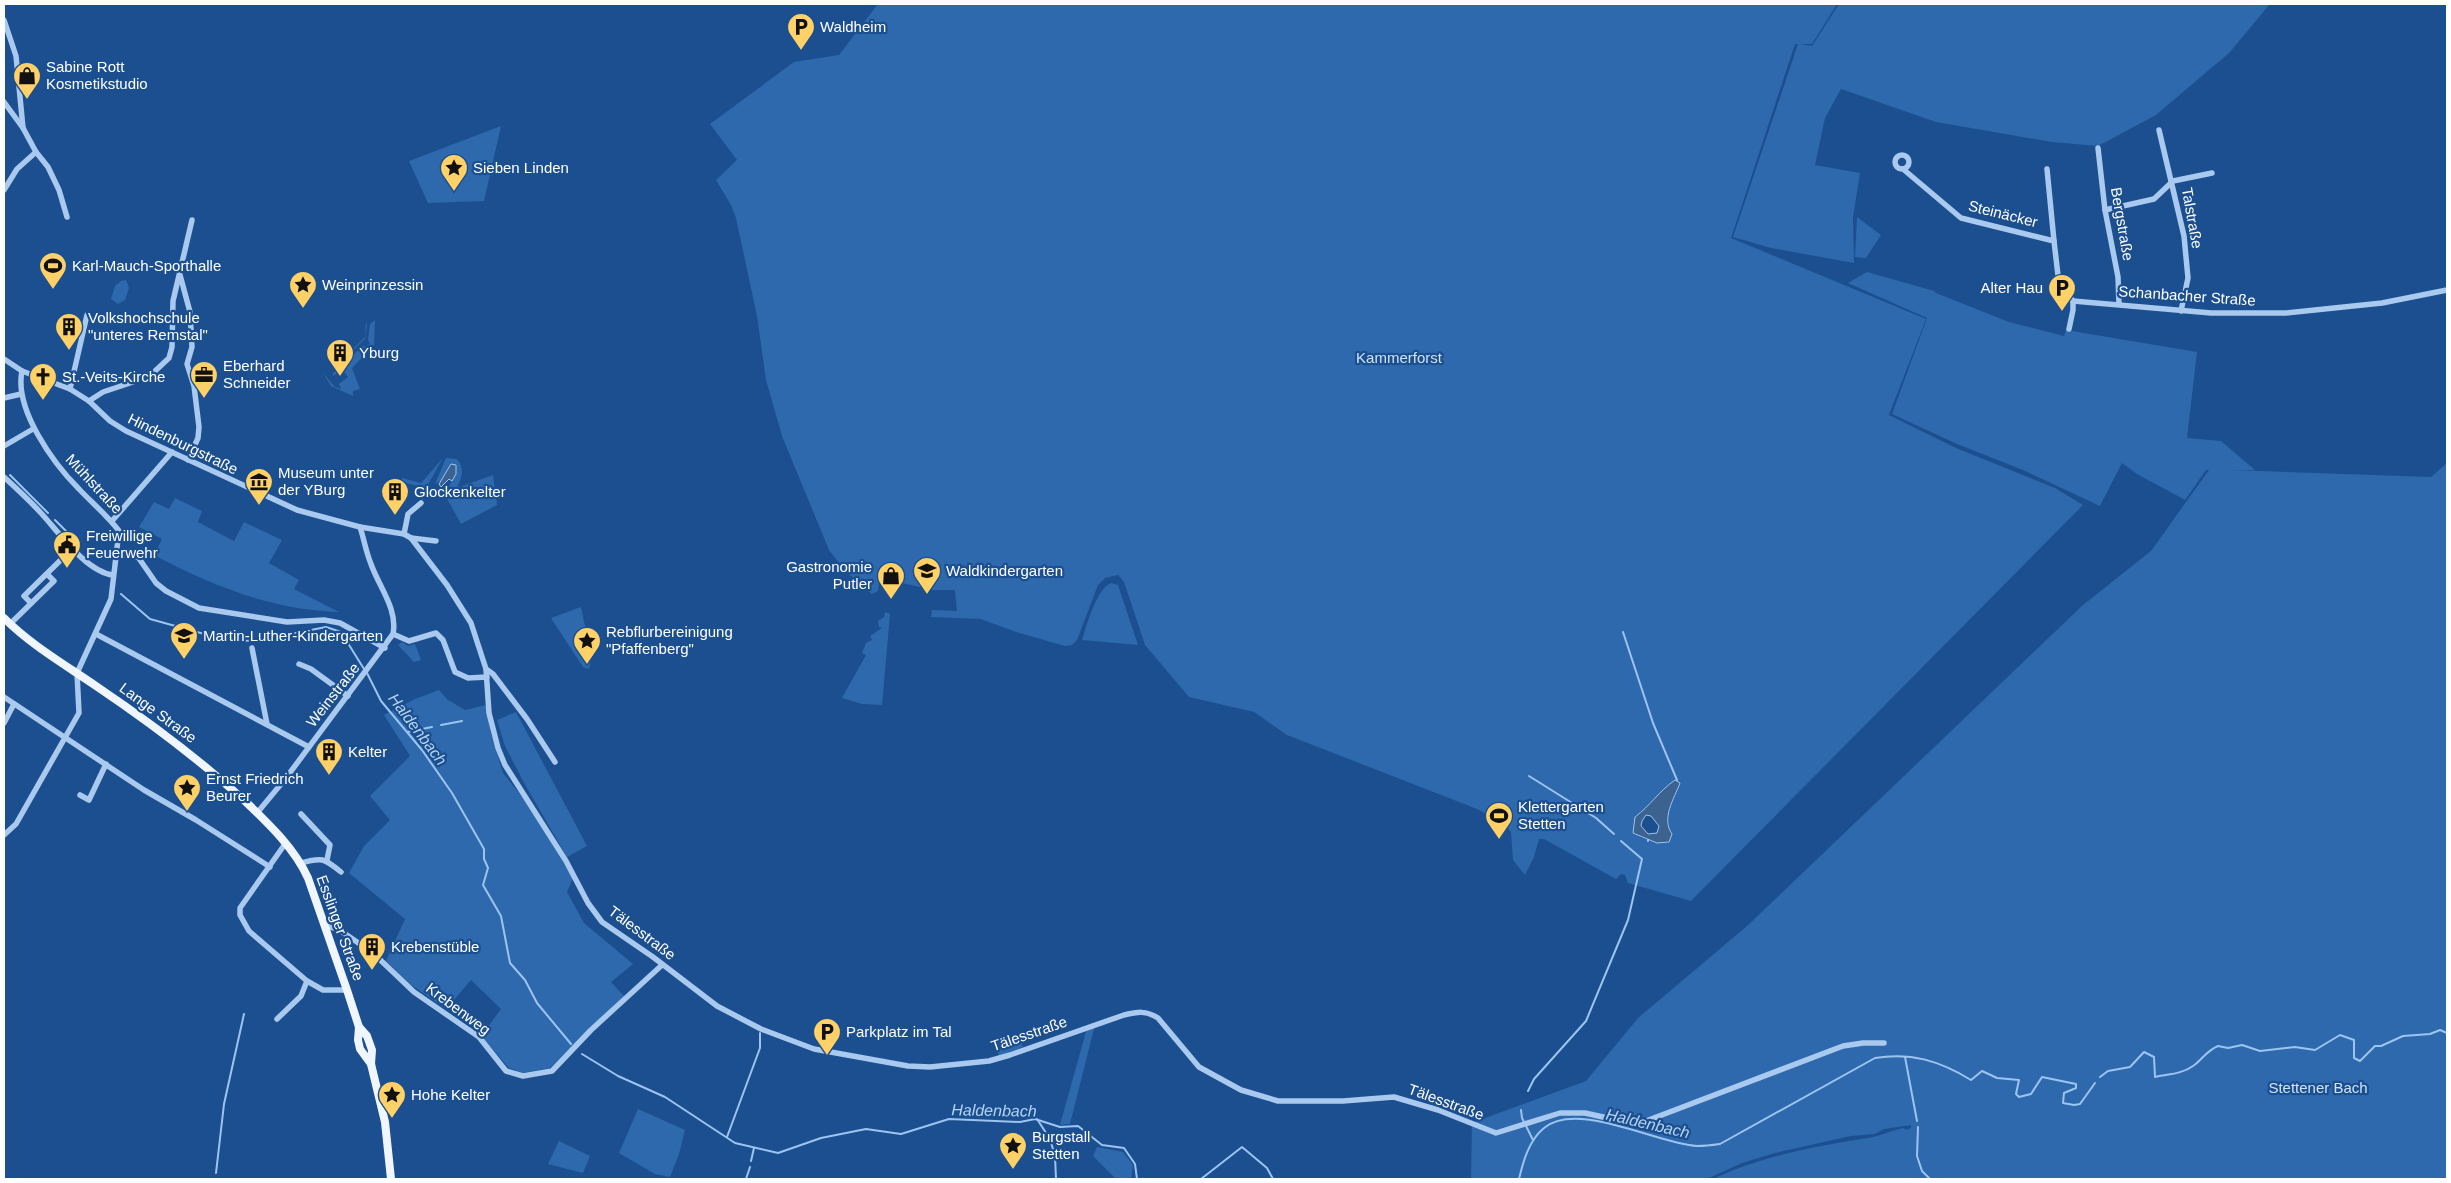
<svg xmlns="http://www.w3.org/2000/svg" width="2451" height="1183" font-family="Helvetica,sans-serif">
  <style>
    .green { fill: #2e69ad; fill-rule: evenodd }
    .water { fill: #3c6290; stroke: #9cc4f0; fill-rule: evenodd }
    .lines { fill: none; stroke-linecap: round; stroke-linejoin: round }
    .stream { stroke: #9cc4f0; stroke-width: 2 }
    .minor { stroke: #a9c9ee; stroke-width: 5.5 }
    .major { stroke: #f0f6ff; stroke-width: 8 }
    .labels { text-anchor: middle; stroke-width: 4.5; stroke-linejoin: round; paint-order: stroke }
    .poi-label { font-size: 15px; fill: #fff; stroke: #1b4f8f; text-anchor: start }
    .street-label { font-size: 15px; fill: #fff; stroke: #1b4f8f }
    .park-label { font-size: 15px; fill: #cfe3fa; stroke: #1b4f8f }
    .water-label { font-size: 16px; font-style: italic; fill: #b5d3f5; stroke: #1b4f8f }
  </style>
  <rect width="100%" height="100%" fill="#1b4f8f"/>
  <g class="green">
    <path d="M878,4H1837L1812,44H1800L1812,46L1839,4H2270L2229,53L2156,115L2098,146L2052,142L1936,122L1841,89L1825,118L1815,165L1860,173L1853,217L1854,263L1771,248L1733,237L1798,44H1795L1731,238L1926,319L1889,415L1956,448L2055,488L2083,505L1691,901L1628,883L1625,875L1621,874L1616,879L1544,839H1539L1534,857L1525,875L1513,860L1511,832L1502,822L1477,809L1287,735L1254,712L1189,697L1145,645L1124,582L1118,575L1105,578L1098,585L1077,640L1072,645L1065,646L1016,632L981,619L931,617L932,610L957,611L955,590H933L880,578L878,591L872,594C855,582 841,566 829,550L782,436L766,380L757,316L736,218L731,205L716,180L737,160L710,124L794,62L839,55ZM1675,780L1680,783C1674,799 1661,818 1672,834L1669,842L1657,843L1640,837L1635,817C1651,805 1658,792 1675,780Z"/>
    <polygon points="501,126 484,201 428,203 409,161"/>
    <polygon points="1857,217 1881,235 1866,258 1855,257"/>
    <path d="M1867,272L1934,291L1936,293L2009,322L2064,336L2066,330L2197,352L2187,438L2221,441L2255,470H2231L2431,477L2447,463V1179H1713C1763,1155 1818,1146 1873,1137C1883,1135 1893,1130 1903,1128L1907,1130L1911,1128V1125L1884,1129L1875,1134L1851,1136L1775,1153L1742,1163L1707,1179H1471L1472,1123L1586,1081L1638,1018L1747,926L2083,605L2151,551L2209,470H2206L2185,500L2137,474L2122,463L2100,506L2023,470L1957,444L1892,414L1927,318L1848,283Z"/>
    <polygon points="126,280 129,288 125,300 118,304 111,299 115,286 121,281"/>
    <polygon points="375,320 374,345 352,368 360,389 353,391 353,396 331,386 323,373 335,387 341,389 339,384 348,377 342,369 333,376 333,373 363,346 366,347 370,343 368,340 370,324"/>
    <polygon points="366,323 367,324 365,339 341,362 334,361 326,349 346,356 365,337"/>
    <polygon points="443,458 426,488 402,482 402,478 421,483"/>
    <path d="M446,458L457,459C465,469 462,477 457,488L493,475L497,505L461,524L445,495L439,493L449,486L456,474L451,464L442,480L435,484Z"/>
    <path d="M175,498L202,511L198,522L234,541L244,522L282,540L269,563L299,580L294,589L339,612C273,610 212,586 154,555L162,539L139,527L154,502L169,509Z"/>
    <path d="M1111,583L1118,585L1138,645L1082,640C1087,625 1096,589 1111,583Z"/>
    <path d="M581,607C583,619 594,659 589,669L583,667L551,618Z"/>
    <polygon points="885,612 890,614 882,705 862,704 842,698 866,655 862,653 866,643 872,640 870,636 882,628 879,627 878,621 884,617"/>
    <polygon points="402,642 408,646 415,644 421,660 414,662 398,645"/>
    <polygon points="439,690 448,700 465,710 486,705 491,734 503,773 527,803 573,878 567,892 584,923 633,964 611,982 624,996 550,1068 523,1073 509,1068 481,1036 501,1009 471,980 446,1009 410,984 386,961 405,919 349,873 364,846 390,820 370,796 410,756 384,715 415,699"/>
    <polygon points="516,712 587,846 567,857 523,781 505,746 497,720"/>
    <polygon points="1095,1025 1070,1124 1060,1125 1087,1028"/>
    <polygon points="1019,1037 1023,1047 999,1056 995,1045"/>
    <polygon points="638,1109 685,1130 679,1154 670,1177 655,1174 619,1153"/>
    <polygon points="559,1141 590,1156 583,1173 548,1164"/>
    <polygon points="1097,1147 1123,1152 1133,1165 1131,1179 1116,1179 1093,1156"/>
  </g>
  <g class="water">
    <polygon points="451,464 456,465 456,474 452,481 449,479 441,487 439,484"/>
    <path d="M1675,780L1680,783C1674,799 1661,818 1672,834L1669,842L1657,843L1633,833L1635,817C1651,805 1658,792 1675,780ZM1646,815L1651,816L1659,826L1657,833L1648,834L1641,826L1642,821Z"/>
  </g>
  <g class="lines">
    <g class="stream">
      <polyline points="10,475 48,513"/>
      <polyline points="55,520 68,533"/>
      <polyline points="121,594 150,619 226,640 256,641 326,627 341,632 364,669"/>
      <polyline points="1623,632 1653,723 1677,780"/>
      <polyline points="367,673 381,701 422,750 452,793 484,849 484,859 488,868 483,885 501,916 510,963 525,980 537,1003 571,1044"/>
      <polyline points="441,725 462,721"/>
      <polyline points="407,732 432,727"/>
      <polyline points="1529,776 1596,818 1614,834"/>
      <polyline points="1648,841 1648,840"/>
      <polyline points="582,1054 618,1076 665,1097 735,1143 778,1153 821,1138 866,1129 901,1134 949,1119 1020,1122 1035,1119 1060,1127 1078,1126 1102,1145 1124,1148 1135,1164 1137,1179"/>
      <polyline points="1905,1057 1917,1121"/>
      <path d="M2100,1077L2108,1071L2130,1067L2144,1052L2154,1057L2155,1077C2168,1074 2182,1074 2193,1066C2201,1061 2206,1051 2218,1046L2228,1048L2242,1045L2260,1051L2295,1047L2315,1050L2340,1035L2354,1040V1058L2360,1061L2375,1046H2381L2403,1036L2430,1034L2440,1030L2447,1033"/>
      <polyline points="1528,1091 1534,1079 1586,1021 1628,920 1642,859 1621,841"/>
      <polyline points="1521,1110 1522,1118 1533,1140"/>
      <polyline points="1037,1119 1050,1139 1055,1156 1056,1179"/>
      <polyline points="1918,1127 1917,1156 1922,1171 1930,1179"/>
      <polyline points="727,1137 760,1048 760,1033"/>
      <polyline points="751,1161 754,1148"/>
      <polyline points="216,1173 224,1104 244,1014"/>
      <polyline points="746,1179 750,1167"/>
      <polyline points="1201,1179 1242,1147 1267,1168 1273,1179"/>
      <path d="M1519,1179C1523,1162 1529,1140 1544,1128C1577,1100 1658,1144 1697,1146C1705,1146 1713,1145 1720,1144L1875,1058C1911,1052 1940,1061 1971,1080L1982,1071L1997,1078L2019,1080L2016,1094L2019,1097L2031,1094L2042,1077L2076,1084V1088L2064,1093L2063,1103L2074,1105L2080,1104L2095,1083"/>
    </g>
    <g class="minor">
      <polyline points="4,20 16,56 23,128"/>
      <polyline points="4,102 23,128 36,152 48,167 59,190 67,217"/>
      <polyline points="2159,130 2184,236 2188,278 2181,311"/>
      <polyline points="2098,148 2105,210 2118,277 2119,304"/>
      <circle cx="1902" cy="162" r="7"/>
      <polyline points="1903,169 1961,218 2054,241 2059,284 2073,301"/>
      <polyline points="2047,169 2054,241"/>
      <polyline points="4,190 17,169 36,152"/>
      <polyline points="2105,210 2154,199 2173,181 2212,173"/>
      <polyline points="180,275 190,312 192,347 187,364 194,386 199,427 198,438 188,460"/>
      <polyline points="2073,301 2211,313 2286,313 2382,303 2447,290"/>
      <polyline points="2069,329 2073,310 2073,301"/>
      <path d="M4,359L22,371L70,389L89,401L110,421L126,431L297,510L360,527L404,534L411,538L447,585L471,623L486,669L489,713L498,748L505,765L566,861L588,903L602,922L653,957L717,1006L761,1029L814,1049L908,1066L930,1067L989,1061L1010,1055L1124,1015C1137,1012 1146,1010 1158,1018L1199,1067L1241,1090L1278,1101H1343L1394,1097L1438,1110L1496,1133L1560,1113H1585L1621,1121H1646L1843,1046L1863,1043H1884"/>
      <polyline points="70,389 87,315"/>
      <polyline points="4,398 21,394"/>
      <polyline points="89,401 103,392 133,382 154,372 169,358 172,347 173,301 192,220"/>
      <polyline points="4,446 33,429"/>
      <path d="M4,477C16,488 29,500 40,512C58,531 86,572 113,575"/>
      <polyline points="112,521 172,452"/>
      <polyline points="404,534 408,514 421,503"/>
      <polyline points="411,538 436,541"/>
      <polyline points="117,553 138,557 156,583 166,591 199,608 287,622 324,620 340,623 385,648"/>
      <polyline points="31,603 24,596 72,549"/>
      <polyline points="10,624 54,581 47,574"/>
      <polyline points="96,634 309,747"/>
      <polyline points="393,634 409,641 436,633 443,640 455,672 468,678 487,677"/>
      <polyline points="252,648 267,724"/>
      <polyline points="299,664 311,669 348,696"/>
      <polyline points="486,669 493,674 527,719 555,762"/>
      <polyline points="4,697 144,790 196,820 270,867"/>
      <polyline points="4,723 14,704"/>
      <polyline points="80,795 89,800 106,764"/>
      <path d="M257,813L286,778L393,634C398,609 379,587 371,564C366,552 364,539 360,527"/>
      <polyline points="301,814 330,845 327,860"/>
      <path d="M4,835L16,824L79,713L77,673L111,599L119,531C107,515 92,503 79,489C53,463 14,409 22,371"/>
      <polyline points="285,844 240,908 240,915 249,931 307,981 323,990 347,990"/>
      <path d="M301,863C322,857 324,858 341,872"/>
      <polyline points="326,926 338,929 373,953 414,992 479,1037 506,1071 523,1076 552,1071 591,1030 662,965"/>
      <polyline points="277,1019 301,996 307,981"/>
    </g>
    <g class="major">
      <path d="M4,618C31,645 64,664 96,686C148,721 199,759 246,802C269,824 295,849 308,878L347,990L359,1027L358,1040L360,1049L371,1064"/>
      <polyline points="359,1027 367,1036 372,1050 371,1064 385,1122 391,1179"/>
    </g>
  </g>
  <defs>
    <symbol id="parking-pin" viewBox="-11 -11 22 30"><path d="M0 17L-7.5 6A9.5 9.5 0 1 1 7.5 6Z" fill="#ffd166" stroke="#1b4f8f"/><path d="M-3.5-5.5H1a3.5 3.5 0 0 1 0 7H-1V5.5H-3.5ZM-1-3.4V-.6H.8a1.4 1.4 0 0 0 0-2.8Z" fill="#111"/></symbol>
    <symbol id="shop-pin" viewBox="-11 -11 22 30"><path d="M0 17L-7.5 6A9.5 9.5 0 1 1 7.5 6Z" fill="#ffd166" stroke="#1b4f8f"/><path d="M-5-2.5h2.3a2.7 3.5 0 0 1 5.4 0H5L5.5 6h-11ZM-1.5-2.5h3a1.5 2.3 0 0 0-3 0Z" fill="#111"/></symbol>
    <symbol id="sight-pin" viewBox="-11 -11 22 30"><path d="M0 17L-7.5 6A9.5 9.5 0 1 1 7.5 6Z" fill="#ffd166" stroke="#1b4f8f"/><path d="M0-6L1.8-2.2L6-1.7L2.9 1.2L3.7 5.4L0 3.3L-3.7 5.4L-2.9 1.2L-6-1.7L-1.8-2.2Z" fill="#111"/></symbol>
    <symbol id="stadium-pin" viewBox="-11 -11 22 30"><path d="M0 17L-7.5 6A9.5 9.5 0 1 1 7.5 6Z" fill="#ffd166" stroke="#1b4f8f"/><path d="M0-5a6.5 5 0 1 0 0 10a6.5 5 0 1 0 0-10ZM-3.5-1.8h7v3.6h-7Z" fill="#111"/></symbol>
    <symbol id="building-pin" viewBox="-11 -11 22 30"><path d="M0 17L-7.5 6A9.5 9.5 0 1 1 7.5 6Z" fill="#ffd166" stroke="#1b4f8f"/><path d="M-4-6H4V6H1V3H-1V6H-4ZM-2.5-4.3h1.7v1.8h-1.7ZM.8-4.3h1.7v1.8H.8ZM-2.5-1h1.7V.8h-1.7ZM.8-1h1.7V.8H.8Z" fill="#111"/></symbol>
    <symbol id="office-pin" viewBox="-11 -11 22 30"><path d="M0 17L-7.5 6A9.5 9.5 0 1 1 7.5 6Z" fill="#ffd166" stroke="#1b4f8f"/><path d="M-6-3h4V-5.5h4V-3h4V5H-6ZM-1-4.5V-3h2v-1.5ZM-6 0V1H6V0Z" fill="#111"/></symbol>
    <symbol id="church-pin" viewBox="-11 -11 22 30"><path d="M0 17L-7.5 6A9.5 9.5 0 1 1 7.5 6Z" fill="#ffd166" stroke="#1b4f8f"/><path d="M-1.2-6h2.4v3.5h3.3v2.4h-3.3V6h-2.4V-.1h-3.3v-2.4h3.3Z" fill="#111"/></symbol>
    <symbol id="museum-pin" viewBox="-11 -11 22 30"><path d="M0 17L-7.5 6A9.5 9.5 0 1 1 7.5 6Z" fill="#ffd166" stroke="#1b4f8f"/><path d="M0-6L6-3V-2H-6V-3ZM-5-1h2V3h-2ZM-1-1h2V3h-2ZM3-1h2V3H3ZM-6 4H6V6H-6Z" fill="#111"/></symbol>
    <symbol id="civic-pin" viewBox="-11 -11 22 30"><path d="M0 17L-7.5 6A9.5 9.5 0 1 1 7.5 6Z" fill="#ffd166" stroke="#1b4f8f"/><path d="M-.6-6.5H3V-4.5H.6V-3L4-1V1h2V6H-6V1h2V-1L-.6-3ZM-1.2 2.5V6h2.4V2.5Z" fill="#111"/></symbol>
    <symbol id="school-pin" viewBox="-11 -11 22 30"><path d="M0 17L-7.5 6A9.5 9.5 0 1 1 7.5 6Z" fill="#ffd166" stroke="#1b4f8f"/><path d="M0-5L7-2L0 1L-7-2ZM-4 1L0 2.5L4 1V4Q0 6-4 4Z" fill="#111"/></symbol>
  </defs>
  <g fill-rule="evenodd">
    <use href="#parking-pin" x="785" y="11" width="32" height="43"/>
    <use href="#shop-pin" x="11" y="60" width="32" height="43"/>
    <use href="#sight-pin" x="438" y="152" width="32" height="43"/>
    <use href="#stadium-pin" x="37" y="250" width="32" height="43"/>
    <use href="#sight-pin" x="287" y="269" width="32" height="43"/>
    <use href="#parking-pin" x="2046" y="272" width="32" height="43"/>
    <use href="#building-pin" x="53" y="311" width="32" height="43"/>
    <use href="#building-pin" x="324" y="337" width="32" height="43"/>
    <use href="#office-pin" x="188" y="359" width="32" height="43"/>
    <use href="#church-pin" x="27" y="361" width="32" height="43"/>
    <use href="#museum-pin" x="243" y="466" width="32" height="43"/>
    <use href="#building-pin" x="379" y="476" width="32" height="43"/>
    <use href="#civic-pin" x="51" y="529" width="32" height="43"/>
    <use href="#school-pin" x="911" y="555" width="32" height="43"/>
    <use href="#shop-pin" x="875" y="560" width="32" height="43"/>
    <use href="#school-pin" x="168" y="620" width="32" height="43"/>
    <use href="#sight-pin" x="571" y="625" width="32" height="43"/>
    <use href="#building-pin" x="313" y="736" width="32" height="43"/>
    <use href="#sight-pin" x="171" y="772" width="32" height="43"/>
    <use href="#stadium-pin" x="1483" y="800" width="32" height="43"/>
    <use href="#building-pin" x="356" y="931" width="32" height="43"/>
    <use href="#parking-pin" x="811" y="1016" width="32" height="43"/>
    <use href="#sight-pin" x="376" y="1079" width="32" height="43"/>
    <use href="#sight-pin" x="997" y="1130" width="32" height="43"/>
  </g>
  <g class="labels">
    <g class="poi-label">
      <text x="820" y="32">Waldheim</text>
      <text x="46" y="72">Sabine Rott<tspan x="46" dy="17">Kosmetikstudio</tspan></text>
      <text x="473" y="173">Sieben Linden</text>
      <text x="72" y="271">Karl-Mauch-Sporthalle</text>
      <text x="322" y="290">Weinprinzessin</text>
      <text x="2043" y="293" text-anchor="end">Alter Hau</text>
      <text x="88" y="323">Volkshochschule<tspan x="88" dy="17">"unteres Remstal"</tspan></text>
      <text x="359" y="358">Yburg</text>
      <text x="223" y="371">Eberhard<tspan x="223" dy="17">Schneider</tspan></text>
      <text x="62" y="382">St.-Veits-Kirche</text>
      <text x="278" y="478">Museum unter<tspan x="278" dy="17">der YBurg</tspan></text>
      <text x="414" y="497">Glockenkelter</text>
      <text x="86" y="541">Freiwillige<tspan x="86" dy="17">Feuerwehr</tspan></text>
      <text x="872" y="572" text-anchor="end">Gastronomie<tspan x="872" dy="17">Putler</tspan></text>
      <text x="946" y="576">Waldkindergarten</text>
      <text x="606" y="637">Rebflurbereinigung<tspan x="606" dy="17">"Pfaffenberg"</tspan></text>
      <text x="203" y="641">Martin-Luther-Kindergarten</text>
      <text x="348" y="757">Kelter</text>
      <text x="206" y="784">Ernst Friedrich<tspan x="206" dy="17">Beurer</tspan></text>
      <text x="1518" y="812">Klettergarten<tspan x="1518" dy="17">Stetten</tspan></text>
      <text x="391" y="952">Krebenstüble</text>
      <text x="846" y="1037">Parkplatz im Tal</text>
      <text x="411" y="1100">Hohe Kelter</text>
      <text x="1032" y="1142">Burgstall<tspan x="1032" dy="17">Stetten</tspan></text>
    </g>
    <g class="street-label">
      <text transform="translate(2003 214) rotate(14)" y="5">Steinäcker</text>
      <text transform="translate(2192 218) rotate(80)" y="5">Talstraße</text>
      <text transform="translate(2122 224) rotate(80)" y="5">Bergstraße</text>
      <text transform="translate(2187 296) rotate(4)" y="5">Schanbacher Straße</text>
      <text transform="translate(183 444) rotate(26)" y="5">Hindenburgstraße</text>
      <text transform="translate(94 484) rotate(47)" y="5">Mühlstraße</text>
      <text transform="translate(333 695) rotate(-52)" y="5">Weinstraße</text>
      <text transform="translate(158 713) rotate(36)" y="5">Lange Straße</text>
      <text transform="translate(340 928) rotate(70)" y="5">Esslinger Straße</text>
      <text transform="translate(642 933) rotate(37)" y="5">Tälesstraße</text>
      <text transform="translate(458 1009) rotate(37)" y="5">Krebenweg</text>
      <text transform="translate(1029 1034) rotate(-19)" y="5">Tälesstraße</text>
      <text transform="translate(1446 1102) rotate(20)" y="5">Tälesstraße</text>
    </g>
    <g class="park-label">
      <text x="1399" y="363">Kammerforst</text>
      <text x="2318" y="1093">Stettener Bach</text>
    </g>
    <g class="water-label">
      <text transform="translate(418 729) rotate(53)" y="6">Haldenbach</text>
      <text transform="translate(994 1110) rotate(1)" y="6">Haldenbach</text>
      <text transform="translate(1648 1123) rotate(13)" y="6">Haldenbach</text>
    </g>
  </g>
  <rect width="2451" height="1183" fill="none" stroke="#ffffff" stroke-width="10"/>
</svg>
